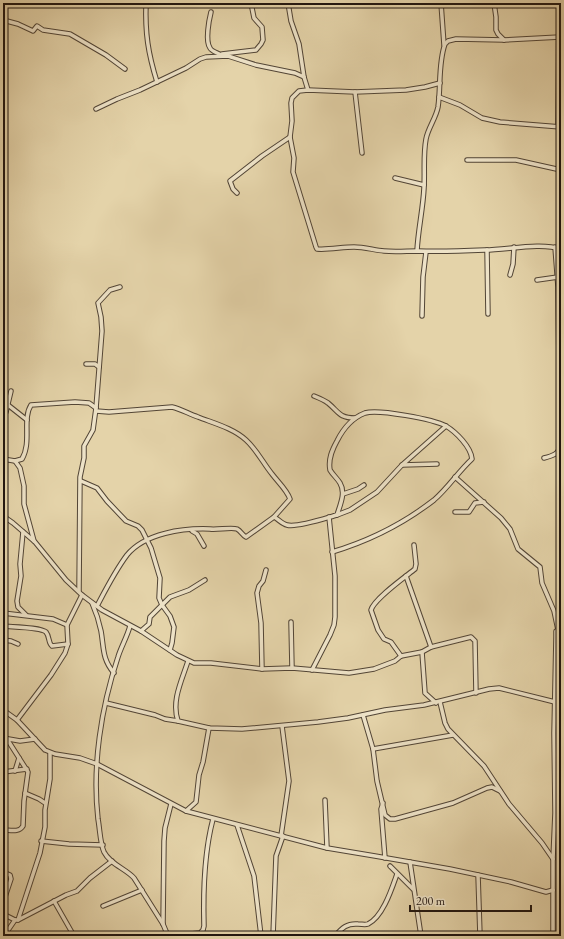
<svg xmlns="http://www.w3.org/2000/svg" width="564" height="939" font-family="'EB Garamond',serif">
  <style>
    .lines { fill: none; stroke-linecap: round; stroke-linejoin: round }
    .minor-casing { stroke: #524536; stroke-width: 5.5 }
    .minor { stroke: #ede2c7; stroke-width: 3.5 }
  </style>
  <rect width="100%" height="100%" fill="#e4d3a9"/>
  <filter id="stains"><feTurbulence type="fractalNoise" baseFrequency=".005" numOctaves="4"/><feColorMatrix values="0 0 0 0 .2 0 0 0 0 .09 0 0 0 0 .02 0 0 0 .5 -.17"/></filter>
  <radialGradient id="worn" r=".72"><stop offset=".6" stop-color="#630" stop-opacity="0"/><stop offset="1" stop-color="#630" stop-opacity=".3"/></radialGradient>
  <g class="lines">
    <defs>
      <g id="minor">
        <path d="M146,3C145,33 148,53 157,82"/>
        <polyline points="288,3 291,21 299,44 304,77 308,90"/>
        <polyline points="441,3 444,45"/>
        <polyline points="494,3 496,17 496,30 498,34 504,40"/>
        <path d="M211,12C209,20 205,41 210,48C211,51 218,53 221,55"/>
        <polyline points="3,20 18,24 33,31 37,26 43,30 70,34 106,55 125,69"/>
        <polyline points="222,54 256,50 261,44 263,40 262,27 254,18 251,3"/>
        <path d="M440,83L425,87L406,90L355,92L308,90L299,91L292,98L291,103L292,121L290,137L294,158L293,172L316,247L317,249C329,250 342,247 354,247C364,247 374,250 384,251C395,252 407,251 418,251C440,252 463,251 485,250C507,250 540,242 561,249"/>
        <polyline points="355,92 362,153"/>
        <polyline points="439,97 460,105 482,118 500,122 561,127"/>
        <polyline points="96,109 117,99 140,90 186,68 200,59 206,57 228,56 256,65 295,73 304,77"/>
        <polyline points="558,126 559,3"/>
        <polyline points="467,160 516,160 561,170"/>
        <polyline points="395,178 424,185"/>
        <polyline points="237,193 233,189 230,181 262,156 290,137"/>
        <polyline points="487,250 488,314"/>
        <path d="M417,251C418,230 423,209 424,188C425,171 423,155 426,139C428,128 436,118 438,107C441,87 438,63 445,44L448,41L456,39L504,40L560,37"/>
        <polyline points="510,275 513,264 514,247"/>
        <polyline points="537,280 558,277"/>
        <polyline points="422,316 423,277 426,252"/>
        <polyline points="86,364 95,364 99,367"/>
        <path d="M314,396C319,398 324,400 328,403C339,412 339,418 355,418"/>
        <polyline points="8,405 27,420"/>
        <path d="M96,411L109,412L172,407C181,409 189,414 198,417C213,423 233,428 246,440C257,450 263,463 272,474C278,482 287,490 290,499L274,517L246,537C242,535 241,531 237,529C232,527 217,530 210,529C183,528 145,533 127,555C115,571 106,589 97,606"/>
        <polyline points="3,416 6,412 11,391"/>
        <path d="M544,458C552,456 559,454 560,446L558,287L555,247"/>
        <polyline points="3,459 15,461 20,468 24,486 24,504 34,541"/>
        <path d="M15,461L22,459C32,442 22,419 31,405L75,402L89,403L96,408"/>
        <polyline points="402,465 437,464"/>
        <polyline points="455,477 501,518 510,529 518,549 540,567 542,583 554,611 558,630"/>
        <polyline points="81,481 97,488 107,501 126,521 138,526 142,530 151,548 160,578 159,598 162,605 170,616 174,627 172,643 170,650"/>
        <polyline points="343,494 358,489 364,485"/>
        <polyline points="455,512 469,512 475,503 484,502"/>
        <polyline points="337,515 350,510 377,492 402,465 446,426"/>
        <polyline points="3,516 13,523 35,542 66,580 82,595 102,610 141,631 177,655 194,663 211,663 262,669 292,668 349,673 374,669 395,661 401,656 422,652 431,647 471,637 475,641 476,693"/>
        <path d="M274,517C278,519 282,524 287,525C297,528 326,518 337,515C340,505 346,493 340,483C337,478 333,475 330,470C328,459 332,450 337,441C343,429 352,418 365,413C378,409 433,419 446,426C456,432 471,447 472,459C458,472 448,488 434,500C403,524 369,541 332,552"/>
        <polyline points="192,531 197,534 204,546"/>
        <polyline points="23,532 20,564 21,576 17,601 18,607 26,615"/>
        <polyline points="406,576 431,647"/>
        <polyline points="79,591 80,477 84,458 84,446 93,430 96,408 102,331 101,317 98,303 110,290 120,287"/>
        <path d="M92,603C96,612 99,621 101,631C104,648 102,659 114,673"/>
        <polyline points="3,613 53,619 67,625"/>
        <polyline points="291,622 292,668"/>
        <path d="M3,626C12,627 41,627 46,632C50,637 48,643 52,646L68,644"/>
        <path d="M130,626C127,637 121,647 118,657C101,708 92,766 98,819C100,830 100,843 104,852C110,864 126,869 134,878L163,924L168,936"/>
        <polyline points="141,631 149,624 150,617 170,597 189,590 205,580"/>
        <polyline points="3,640 11,641 18,644"/>
        <polyline points="422,652 425,693 436,703"/>
        <path d="M401,656L391,642L384,639L378,630L371,610C374,599 405,577 415,569L416,564L414,545"/>
        <path d="M188,661C182,680 171,701 178,721L209,728L242,729L318,722L348,718L385,710L424,705L489,689L499,688L555,702"/>
        <polyline points="262,669 261,623 257,593 259,586 263,581 266,570"/>
        <polyline points="312,670 330,635 334,625 335,617 335,576 329,517"/>
        <polyline points="440,702 445,723 448,729 484,766 509,804 542,843 553,859"/>
        <polyline points="106,703 155,715 165,719 178,721"/>
        <polyline points="3,710 17,720 45,750 55,754 80,758 97,764 186,811 327,848 375,856 450,869 511,882 546,892 553,890"/>
        <polyline points="363,715 373,749 377,781 385,815 390,819 395,819 453,803 487,788 492,787 500,791"/>
        <polyline points="17,720 51,675 65,653 68,644 67,625 82,595"/>
        <polyline points="3,738 20,741 35,739"/>
        <polyline points="373,749 453,735"/>
        <polyline points="15,771 19,758"/>
        <polyline points="3,772 27,769"/>
        <polyline points="25,793 39,799 45,803"/>
        <polyline points="325,800 327,848"/>
        <polyline points="383,803 381,809 385,858"/>
        <polyline points="186,811 196,802 199,775 203,762 209,728"/>
        <polyline points="237,825 254,876 261,936"/>
        <path d="M3,830C10,830 19,833 23,826L24,801L28,772L7,739"/>
        <polyline points="281,836 289,781 282,726"/>
        <polyline points="41,841 69,844 103,845"/>
        <polyline points="410,862 421,936"/>
        <polyline points="390,866 413,889"/>
        <polyline points="3,872 10,875 11,879 3,903"/>
        <polyline points="478,875 480,936"/>
        <polyline points="54,901 74,936"/>
        <polyline points="103,906 142,890"/>
        <polyline points="3,914 15,920"/>
        <polyline points="18,920 66,895 77,891 90,878 112,861"/>
        <polyline points="163,924 164,841 165,828 171,804"/>
        <polyline points="4,936 15,920 18,920 40,853 45,827 45,810 50,779 50,753"/>
        <path d="M171,936L200,933L203,930L204,926C203,890 204,853 213,819"/>
        <polyline points="273,936 276,856 283,836"/>
        <path d="M335,936C342,928 347,923 358,924C362,924 365,925 368,924C383,917 392,888 397,874"/>
        <polyline points="553,936 553,859 555,813 554,733 556,637 556,631 561,629"/>
      </g>
    </defs>
    <use href="#minor" class="minor-casing"/>
    <use href="#minor" class="minor"/>
  </g>
  <rect width="564" height="939" fill="none" stroke="#e4d3a9" stroke-width="16"/>
  <rect x="4" y="4" width="556" height="931" fill="none" stroke="#211610" stroke-width="2"/>
  <rect x="8" y="8" width="548" height="923" fill="none" stroke="#211610"/>
  <path d="M410 905v6h121v-6" fill="none" stroke="#211610" stroke-width="2"/>
  <text x="416" y="905" font-size="12" fill="#211610" stroke="#ede2c7" stroke-width="3" paint-order="stroke">200 m</text>
  <rect width="100%" height="100%" filter="url(#stains)"/>
  <rect width="100%" height="100%" fill="url(#worn)"/>
</svg>
